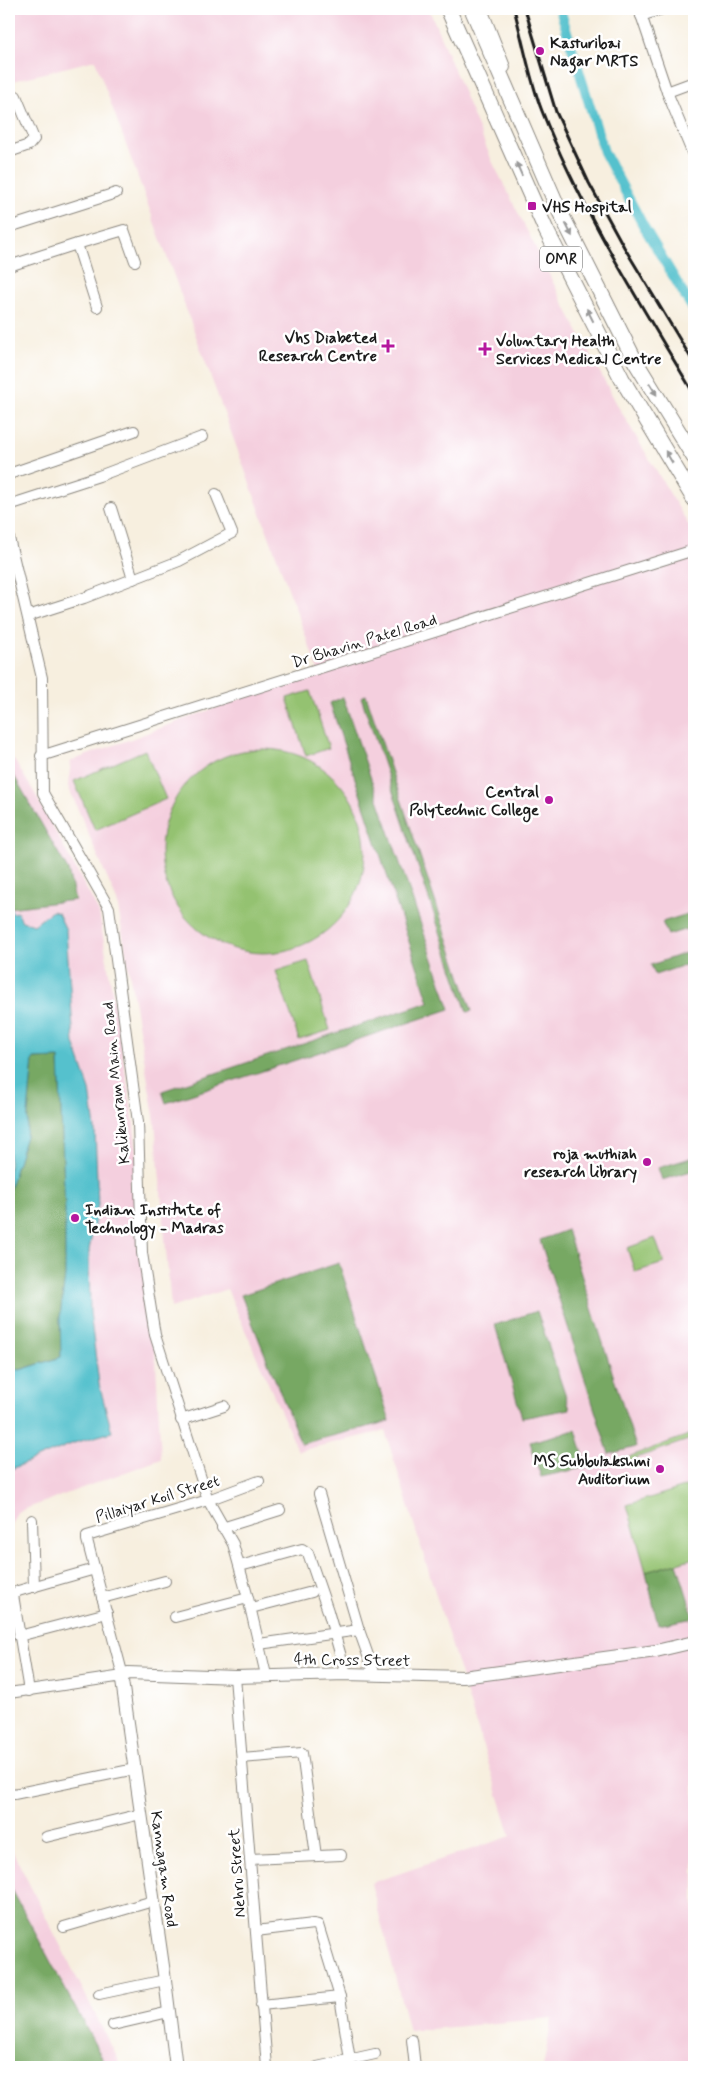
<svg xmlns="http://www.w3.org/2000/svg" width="703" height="2076" font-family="Mynerve,sans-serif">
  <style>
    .built { fill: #f4cfde }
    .green { fill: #94c271; stroke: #586f46 }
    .forest { fill: #77a863; stroke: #4a6240 }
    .water { fill: #54c1cd; stroke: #386e74 }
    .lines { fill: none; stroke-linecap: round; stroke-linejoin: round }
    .stream { stroke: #54c1cd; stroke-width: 3 }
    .canal { stroke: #54c1cd; stroke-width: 10 }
    .minor-casing { stroke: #8a867e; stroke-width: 12 }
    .tertiary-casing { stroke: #8a867e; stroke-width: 14 }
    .primary-casing { stroke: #8a867e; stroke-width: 17 }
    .minor { stroke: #fff; stroke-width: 10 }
    .tertiary { stroke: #fff; stroke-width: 12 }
    .primary { stroke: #fff; stroke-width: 15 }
    .rail { stroke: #1c1c1c; stroke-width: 3 }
    .oneway { fill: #999 }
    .poi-dot { fill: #b5179e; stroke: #fff; stroke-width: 2 }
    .labels { text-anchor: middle; stroke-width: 5; stroke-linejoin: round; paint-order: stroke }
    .shield { fill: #fff; stroke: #606060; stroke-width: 1 }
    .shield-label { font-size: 15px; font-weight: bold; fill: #1c1c1c }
    .poi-label { font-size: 16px; font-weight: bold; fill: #1c1c1c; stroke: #fff; text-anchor: start }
    .street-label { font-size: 16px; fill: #1c1c1c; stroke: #fff }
  </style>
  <rect width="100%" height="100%" fill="#fff"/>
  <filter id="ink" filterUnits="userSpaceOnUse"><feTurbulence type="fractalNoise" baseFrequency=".02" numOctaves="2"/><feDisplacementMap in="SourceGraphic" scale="10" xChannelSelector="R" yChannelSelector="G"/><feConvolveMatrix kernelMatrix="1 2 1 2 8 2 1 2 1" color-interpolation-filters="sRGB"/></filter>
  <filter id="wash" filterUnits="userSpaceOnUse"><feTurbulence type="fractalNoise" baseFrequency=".0096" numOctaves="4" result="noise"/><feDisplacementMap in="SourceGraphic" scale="20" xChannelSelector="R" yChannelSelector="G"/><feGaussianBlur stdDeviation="1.12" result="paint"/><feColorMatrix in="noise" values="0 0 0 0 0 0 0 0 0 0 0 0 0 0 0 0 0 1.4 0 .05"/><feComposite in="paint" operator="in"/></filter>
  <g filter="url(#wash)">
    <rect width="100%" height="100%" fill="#f7efdf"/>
    <g class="built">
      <polygon points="9,9 429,9 492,161 570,316 619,408 694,534 694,2067 543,2067 552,2018 409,2031 371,1883 511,1836 385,1431 298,1451 227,1289 171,1308 155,1122 117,901 68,786 71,761 318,670 95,60 9,82"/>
      <polygon points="9,752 34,792 99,912 134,1124 156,1362 161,1459 17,1512 9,1531"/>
      <polygon points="9,1844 122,2067 9,2067"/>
    </g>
    <g class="green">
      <polygon points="310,691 329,748 306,756 287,698"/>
      <circle cx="263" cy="851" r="102"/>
      <polygon points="145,750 166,799 95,830 74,781"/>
      <polygon points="308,961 330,1030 299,1040 276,971"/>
      <polygon points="655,1238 664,1263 635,1272 627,1248"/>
      <polygon points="694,1433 694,1438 621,1463 620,1460"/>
      <polygon points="694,1484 694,1558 646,1572 627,1505"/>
    </g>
    <g class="forest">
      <polygon points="366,695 472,1011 467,1012 361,697"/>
      <polygon points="343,697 450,1009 166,1103 162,1091 429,1002 330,703"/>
      <polygon points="9,767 68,870 75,900 9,908"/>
      <polygon points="694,912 694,927 668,935 662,922"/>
      <polygon points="694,950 694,962 655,975 651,965"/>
      <polygon points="59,1058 65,1211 65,1276 60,1317 61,1357 19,1370 9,1369 9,1191 26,1136 33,1059"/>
      <polygon points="694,1157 694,1170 662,1180 658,1168"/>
      <polygon points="567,1230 636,1447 609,1454 540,1240"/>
      <polygon points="339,1263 390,1421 301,1444 241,1295"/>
      <polygon points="537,1311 570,1409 522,1418 495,1325"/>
      <polygon points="576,1430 587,1467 541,1477 530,1442"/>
      <polygon points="677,1563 694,1618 658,1625 646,1572"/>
      <polygon points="9,1884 107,2067 9,2067"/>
    </g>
    <polygon class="water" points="52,911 58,913 66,930 74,1043 90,1090 95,1129 98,1205 89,1250 90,1312 99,1384 112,1432 74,1443 9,1470 9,1369 20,1370 61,1357 60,1317 65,1276 65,1211 59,1058 33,1059 26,1136 9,1191 9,914 17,912 22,921 34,925"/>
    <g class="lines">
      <polyline class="stream" points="9,909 11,912"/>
      <polyline class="canal" points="560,9 604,152 644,227 694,311"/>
    </g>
  </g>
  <g filter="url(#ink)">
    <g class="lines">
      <defs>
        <g id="minor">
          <polyline points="639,9 667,92 694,157"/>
          <polyline points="641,16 662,9"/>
          <polyline points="667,92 694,82"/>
          <polyline points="9,152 29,145 34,139 16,96"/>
          <polyline points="9,227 116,193"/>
          <polyline points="77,244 124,230 135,261"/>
          <polyline points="9,266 77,244 97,307"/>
          <polyline points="9,474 134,431"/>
          <polyline points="9,505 99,476 202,437"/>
          <polyline points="111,508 133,579"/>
          <polyline points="9,538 42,678 43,793 109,908 138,1122 142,1253 155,1335 208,1500 233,1544 248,1598 266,1675"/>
          <polyline points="28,616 84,598 179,561 232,533 216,494"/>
          <polyline points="41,756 694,550"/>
          <polyline points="181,1420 224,1406"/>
          <polyline points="319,1494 359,1630 375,1675"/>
          <polyline points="32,1520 34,1587"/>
          <polyline points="222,1528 280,1510"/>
          <polyline points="240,1566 302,1549 308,1553 328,1611 346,1674"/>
          <polyline points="102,1598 165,1581"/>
          <polyline points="251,1608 312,1592"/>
          <polyline points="175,1617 248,1598"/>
          <polyline points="19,1636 107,1613"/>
          <polyline points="259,1644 359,1630"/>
          <polyline points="235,1677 267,2067"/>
          <polyline points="29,1691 13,1595 18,1591 95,1569"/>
          <polyline points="9,1693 123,1676 87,1540 87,1536 208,1500 259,1481"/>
          <polyline points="242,1758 302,1753 316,1856"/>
          <polyline points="14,1794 135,1769"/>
          <polyline points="46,1837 141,1814"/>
          <polyline points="250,1859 341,1855"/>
          <polyline points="64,1927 153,1901"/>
          <polyline points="256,1931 313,1924 318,1925 340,1997 350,2060"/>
          <polyline points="99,1994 165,1980"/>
          <polyline points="261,2005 340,1997"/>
          <polyline points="113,2025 169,2012"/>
          <polyline points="412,2040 415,2067"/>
          <polyline points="317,2067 375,2054"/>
        </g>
        <g id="tertiary">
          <polyline points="481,9 504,67"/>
          <polyline points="176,2067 165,1980 122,1681 123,1676 128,1673 235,1677 346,1674 463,1677 656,1651 694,1642"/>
        </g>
        <g id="primary">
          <polyline points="448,9 546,230 622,379 694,499"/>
          <polyline points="472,9 558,208 635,361 694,457"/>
        </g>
      </defs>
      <use href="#minor" class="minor-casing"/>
      <use href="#tertiary" class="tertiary-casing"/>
      <use href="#primary" class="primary-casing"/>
      <use href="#minor" class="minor"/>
      <use href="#tertiary" class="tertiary"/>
      <use href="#primary" class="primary"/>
      <g class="rail">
        <path d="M514,9C523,41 530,81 542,111C580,208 641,305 694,394"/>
        <polyline points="525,9 556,112 589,183 624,247 694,363"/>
      </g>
    </g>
    <defs><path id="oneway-solid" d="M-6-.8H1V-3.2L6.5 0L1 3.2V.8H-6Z" transform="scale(1.25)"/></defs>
    <g class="oneway">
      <use href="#oneway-solid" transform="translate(519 169) rotate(-114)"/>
      <use href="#oneway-solid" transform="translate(569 230) rotate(63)"/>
      <use href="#oneway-solid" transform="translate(590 315) rotate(-117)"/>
      <use href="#oneway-solid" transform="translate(653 389) rotate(58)"/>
      <use href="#oneway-solid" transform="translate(669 457) rotate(-121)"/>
    </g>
  </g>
  <g class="poi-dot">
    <circle cx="540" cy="51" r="5"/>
    <rect x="527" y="201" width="10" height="10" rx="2.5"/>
    <path d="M385.5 338.5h5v5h5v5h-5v5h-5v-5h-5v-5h5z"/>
    <path d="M482.5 341.5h5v5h5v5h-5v5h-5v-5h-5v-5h5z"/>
    <circle cx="549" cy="800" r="5"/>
    <circle cx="647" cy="1162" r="5"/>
    <circle cx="75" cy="1218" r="5"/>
    <circle cx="660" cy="1469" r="5"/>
  </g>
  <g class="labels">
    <rect class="shield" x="540" y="246.5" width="42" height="25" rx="4"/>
    <g class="shield-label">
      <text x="561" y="264">OMR</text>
    </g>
    <g class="poi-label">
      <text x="550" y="48">Kasturibai<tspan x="550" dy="18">Nagar MRTS</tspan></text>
      <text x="542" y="212">VHS Hospital</text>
      <text x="377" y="343" text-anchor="end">Vhs Diabeted<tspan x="377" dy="18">Research Centre</tspan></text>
      <text x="496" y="346">Voluntary Health<tspan x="496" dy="18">Services Medical Centre</tspan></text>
      <text x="539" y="797" text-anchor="end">Central<tspan x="539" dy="18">Polytechnic College</tspan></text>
      <text x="637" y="1159" text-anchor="end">roja muthiah<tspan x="637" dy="18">research library</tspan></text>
      <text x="85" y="1215">Indian Institute of<tspan x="85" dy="18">Technology - Madras</tspan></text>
      <text x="650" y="1466" text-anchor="end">MS Subbulakshmi<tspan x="650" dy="18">Auditorium</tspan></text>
    </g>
    <g class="street-label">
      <text transform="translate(364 640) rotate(-17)" y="6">Dr Bhavin Patel Road</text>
      <text transform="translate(115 1083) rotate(-96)" y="6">Kalikunram Main Road</text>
      <text transform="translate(157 1498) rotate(-17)" y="6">Pillaiyar Koil Street</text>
      <text transform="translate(352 1659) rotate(1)" y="6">4th Cross Street</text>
      <text transform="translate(165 1869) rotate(82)" y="6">Kannagam Road</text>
      <text transform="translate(236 1873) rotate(-94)" y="6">Nehru Street</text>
    </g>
  </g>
  <rect width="703" height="2076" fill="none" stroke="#fff" stroke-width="30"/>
</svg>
